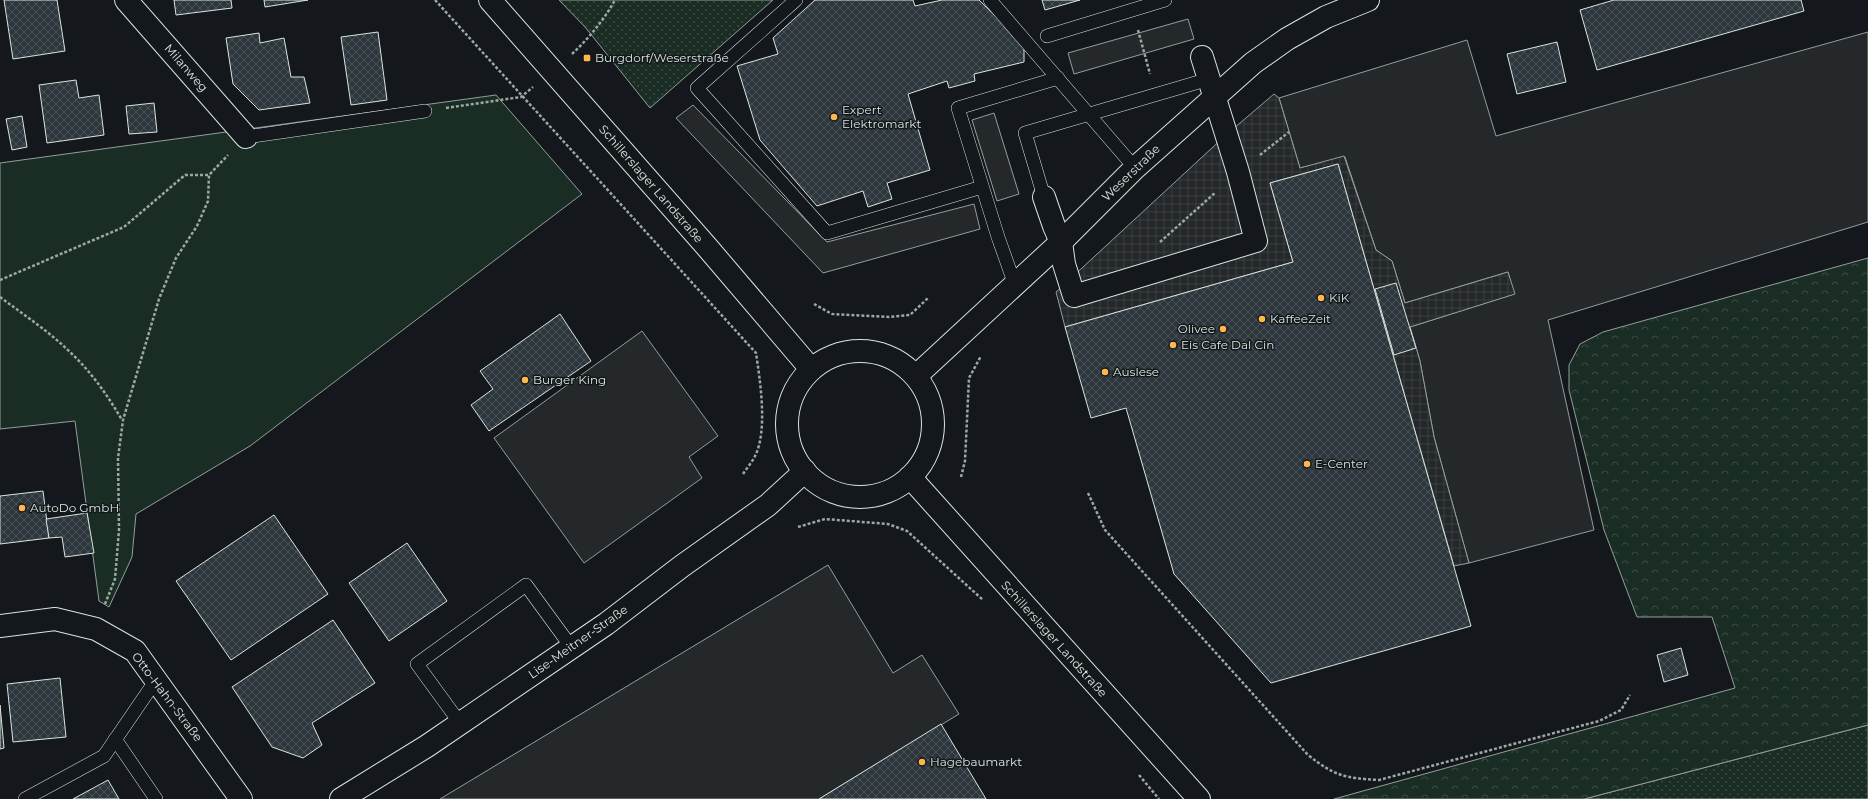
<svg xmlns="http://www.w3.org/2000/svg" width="1868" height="799" font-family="Montserrat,sans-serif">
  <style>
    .grass { fill: url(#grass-dots); stroke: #939e99 }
    .forest { fill: url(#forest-crowns); stroke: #939e99 }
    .park { fill: #1a2d24; stroke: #939e99 }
    .parking { fill: #24282b; stroke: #939e99 }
    .plaza { fill: url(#plaza-grid); stroke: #939e99 }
    .building { fill: url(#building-cross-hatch); stroke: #d8e6dc }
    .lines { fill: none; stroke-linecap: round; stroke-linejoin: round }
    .lane-casing { stroke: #d8e6dc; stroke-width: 14 }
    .street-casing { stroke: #d8e6dc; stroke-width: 24 }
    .primary-casing { stroke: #d8e6dc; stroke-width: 24 }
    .path { stroke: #9da8a2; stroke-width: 2.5; stroke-dasharray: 3 2; stroke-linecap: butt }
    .lane { stroke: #14181c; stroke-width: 13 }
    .street { stroke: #14181c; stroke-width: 22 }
    .primary { stroke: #14181c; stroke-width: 22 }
    .poi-dot { fill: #ffb74d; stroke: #14181c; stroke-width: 1.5 }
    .labels { text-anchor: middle; stroke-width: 3; stroke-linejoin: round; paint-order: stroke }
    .poi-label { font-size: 12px; fill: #d8e6dc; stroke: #14181c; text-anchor: start }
    .street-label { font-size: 12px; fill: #d8e6dc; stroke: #14181c }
  </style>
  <defs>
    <pattern id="grass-dots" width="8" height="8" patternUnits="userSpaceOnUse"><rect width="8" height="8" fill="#1a2d24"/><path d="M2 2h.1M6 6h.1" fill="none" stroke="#3b4b43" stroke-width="1.8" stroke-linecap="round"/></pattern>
    <pattern id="forest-crowns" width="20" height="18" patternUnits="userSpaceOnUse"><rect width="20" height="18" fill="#1a2d24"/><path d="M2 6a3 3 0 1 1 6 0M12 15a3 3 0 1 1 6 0" fill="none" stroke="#3b4b43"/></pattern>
    <pattern id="plaza-grid" width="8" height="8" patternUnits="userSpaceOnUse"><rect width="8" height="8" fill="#24282b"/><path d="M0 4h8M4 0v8" fill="none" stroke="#393d3f"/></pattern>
    <pattern id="building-cross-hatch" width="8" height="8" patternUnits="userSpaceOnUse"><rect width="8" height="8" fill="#2c363c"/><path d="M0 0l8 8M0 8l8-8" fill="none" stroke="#4a5358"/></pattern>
  </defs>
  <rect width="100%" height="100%" fill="#14181c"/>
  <g class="grass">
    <polygon points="559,0 773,0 650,108 585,27"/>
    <polygon points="1868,725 1868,799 1584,799"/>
  </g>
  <polygon class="forest" points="1868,258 1868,725 1584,799 1334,799 1735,688 1712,617 1637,617 1604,530 1569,390 1569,365 1580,344 1603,332"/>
  <polygon class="park" points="496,95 582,194 250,446 136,514 132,557 109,607 99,601 75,421 0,429 0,163"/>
  <g class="parking">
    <polygon points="1188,19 1194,39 1074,74 1068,53"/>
    <polygon points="1868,32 1868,222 1548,320 1594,530 1469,563 1434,437 1420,361 1410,327 1514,294 1508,272 1405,303 1392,261 1376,250 1345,157 1300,168 1279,98 1467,40 1496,136"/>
    <polygon points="693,105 827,242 974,204 980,229 823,273 676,118"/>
    <polygon points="994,113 1019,194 997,201 972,120"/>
    <polygon points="642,331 718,436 689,457 702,478 584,563 494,438"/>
    <polygon points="828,565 893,673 922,655 959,714 819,799 440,799"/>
  </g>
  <polygon class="plaza" points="1274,94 1279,98 1300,168 1344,156 1376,250 1392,261 1405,303 1508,272 1515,294 1410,327 1420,361 1434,437 1469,563 1454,566 1338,164 1270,183 1293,262 1065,327 1056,292 1226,135"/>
  <g class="building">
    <polygon points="4,0 57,0 65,51 13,59"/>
    <polygon points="174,0 231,0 232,8 176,15"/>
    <polygon points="264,0 308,0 265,7"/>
    <polygon points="815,0 913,0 915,6 942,0 979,0 1024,44 1024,62 974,74 975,81 949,88 947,81 908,94 930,170 887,183 892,199 868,207 863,191 817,206 760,140 737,66 778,54 773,38"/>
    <polygon points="1042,0 1080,0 1045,10"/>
    <polygon points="1614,0 1801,0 1804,11 1597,70 1580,10"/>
    <polygon points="378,32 387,100 351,105 341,37"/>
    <polygon points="259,33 260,43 284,38 291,77 304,77 310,103 259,110 233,84 226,38"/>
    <polygon points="1557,42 1566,82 1517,94 1507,54"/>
    <polygon points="76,80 79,98 99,95 104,135 47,143 39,85"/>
    <polygon points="154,103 157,132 129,134 126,106"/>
    <polygon points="22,116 27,147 12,150 6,119"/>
    <polygon points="1338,164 1471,626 1271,683 1174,574 1126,408 1091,418 1065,327 1293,262 1270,183"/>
    <polygon points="1396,283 1416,348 1394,355 1375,289"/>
    <polygon points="560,314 591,361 489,431 471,405 493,389 480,371"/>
    <polygon points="43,491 49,538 0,544 0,496"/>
    <polygon points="87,513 94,553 65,557 62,537 49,538 46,519"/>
    <polygon points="274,515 328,594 231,660 176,581"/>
    <polygon points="407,543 447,601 389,641 349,583"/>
    <polygon points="333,620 375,683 312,723 322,745 303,758 272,747 232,687"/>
    <polygon points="1681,648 1688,675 1664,682 1657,655"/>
    <polygon points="60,678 66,737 13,742 7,684"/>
    <polygon points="0,705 4,748 0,749"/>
    <polygon points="941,724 986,799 819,799"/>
    <polygon points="108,780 119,799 73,799"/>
  </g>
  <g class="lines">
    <defs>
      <g id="lane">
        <polyline points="796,0 697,88 827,233 982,187"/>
        <polyline points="990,0 1135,168"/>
        <polyline points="1047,36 1165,0"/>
        <polyline points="246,137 425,111"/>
        <polyline points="1044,197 1025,133 1209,79"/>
        <polyline points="1015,285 998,237 958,108 1058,78"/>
        <polyline points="460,723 417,664 526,585 572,648"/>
        <polyline points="115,739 156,799"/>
        <polyline points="25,799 104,756 156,680"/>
      </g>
      <g id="street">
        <polyline points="126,0 246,137"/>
        <polyline points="1044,197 1054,226 1061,242 1064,264 1074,296 1256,241 1238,172 1202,57"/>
        <polyline points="916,376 1061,242 1135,168 1253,63 1287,39 1326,17 1368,0"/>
        <polyline points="0,626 55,619 96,629 135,651 241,799"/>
        <polyline points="341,799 427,746 606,624 682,566 768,505 805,471"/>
      </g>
      <g id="primary">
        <polyline points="490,0 707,247 811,369"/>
        <circle cx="860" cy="424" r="73"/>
        <polyline points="910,477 1199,799"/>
      </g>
    </defs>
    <use href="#lane" class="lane-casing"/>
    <use href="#street" class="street-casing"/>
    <use href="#primary" class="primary-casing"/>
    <g class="path">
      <path d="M435,0L756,353C760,380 768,431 755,456C752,462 747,468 743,474"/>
      <polyline points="1138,30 1150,74"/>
      <path d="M572,54C589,38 604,20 615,0"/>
      <polyline points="446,108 521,97 533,87"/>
      <polyline points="1260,155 1289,132"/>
      <polyline points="1160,242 1216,192"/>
      <polyline points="0,280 124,227 185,175 209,175"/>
      <path d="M0,297C24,315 50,332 72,354C92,373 108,396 122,420"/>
      <polyline points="814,304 832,314 889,317 910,315 928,298"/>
      <polyline points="961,477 965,461 969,378 981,356"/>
      <path d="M1088,493L1105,530L1308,755C1335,776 1344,778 1379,780L1599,721L1621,710L1630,695"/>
      <polyline points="798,527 825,519 888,524 907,531 983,600"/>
      <polyline points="105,604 115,579 119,530 118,458 123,420 159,299 176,258 197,226 208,201 209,175 228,155"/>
      <polyline points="1139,775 1159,799"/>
    </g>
    <use href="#lane" class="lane"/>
    <use href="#street" class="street"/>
    <use href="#primary" class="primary"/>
  </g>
  <g class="poi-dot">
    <rect x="583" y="54" width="8" height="8" rx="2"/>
    <circle cx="834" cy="117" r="4"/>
    <circle cx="1321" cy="298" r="4"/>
    <circle cx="1262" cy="319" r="4"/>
    <circle cx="1223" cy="329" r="4"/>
    <circle cx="1173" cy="345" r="4"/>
    <circle cx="1105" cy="372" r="4"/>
    <circle cx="525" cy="380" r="4"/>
    <circle cx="1307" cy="464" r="4"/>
    <circle cx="22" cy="508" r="4"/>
    <circle cx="922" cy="762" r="4"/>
  </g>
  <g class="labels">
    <g class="poi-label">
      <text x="595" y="62">Burgdorf/Weserstraße</text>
      <text x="842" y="114">Expert<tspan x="842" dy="14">Elektromarkt</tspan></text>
      <text x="1329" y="302">KiK</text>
      <text x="1270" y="323">KaffeeZeit</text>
      <text x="1215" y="333" text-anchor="end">Olivee</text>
      <text x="1181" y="349">Eis Cafe Dal Cin</text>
      <text x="1113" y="376">Auslese</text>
      <text x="533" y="384">Burger King</text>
      <text x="1315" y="468">E-Center</text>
      <text x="30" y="512">AutoDo GmbH</text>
      <text x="930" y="766">Hagebaumarkt</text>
    </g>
    <g class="street-label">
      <text transform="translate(186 68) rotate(49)" y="4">Milanweg</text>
      <text transform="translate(1131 173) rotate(-44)" y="4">Weserstraße</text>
      <text transform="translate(651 184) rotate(49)" y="4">Schillerslager Landstraße</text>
      <text transform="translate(1054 639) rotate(48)" y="4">Schillerslager Landstraße</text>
      <text transform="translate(578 642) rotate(-35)" y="4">Lise-Meitner-Straße</text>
      <text transform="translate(167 697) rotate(53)" y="4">Otto-Hahn-Straße</text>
    </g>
  </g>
</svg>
